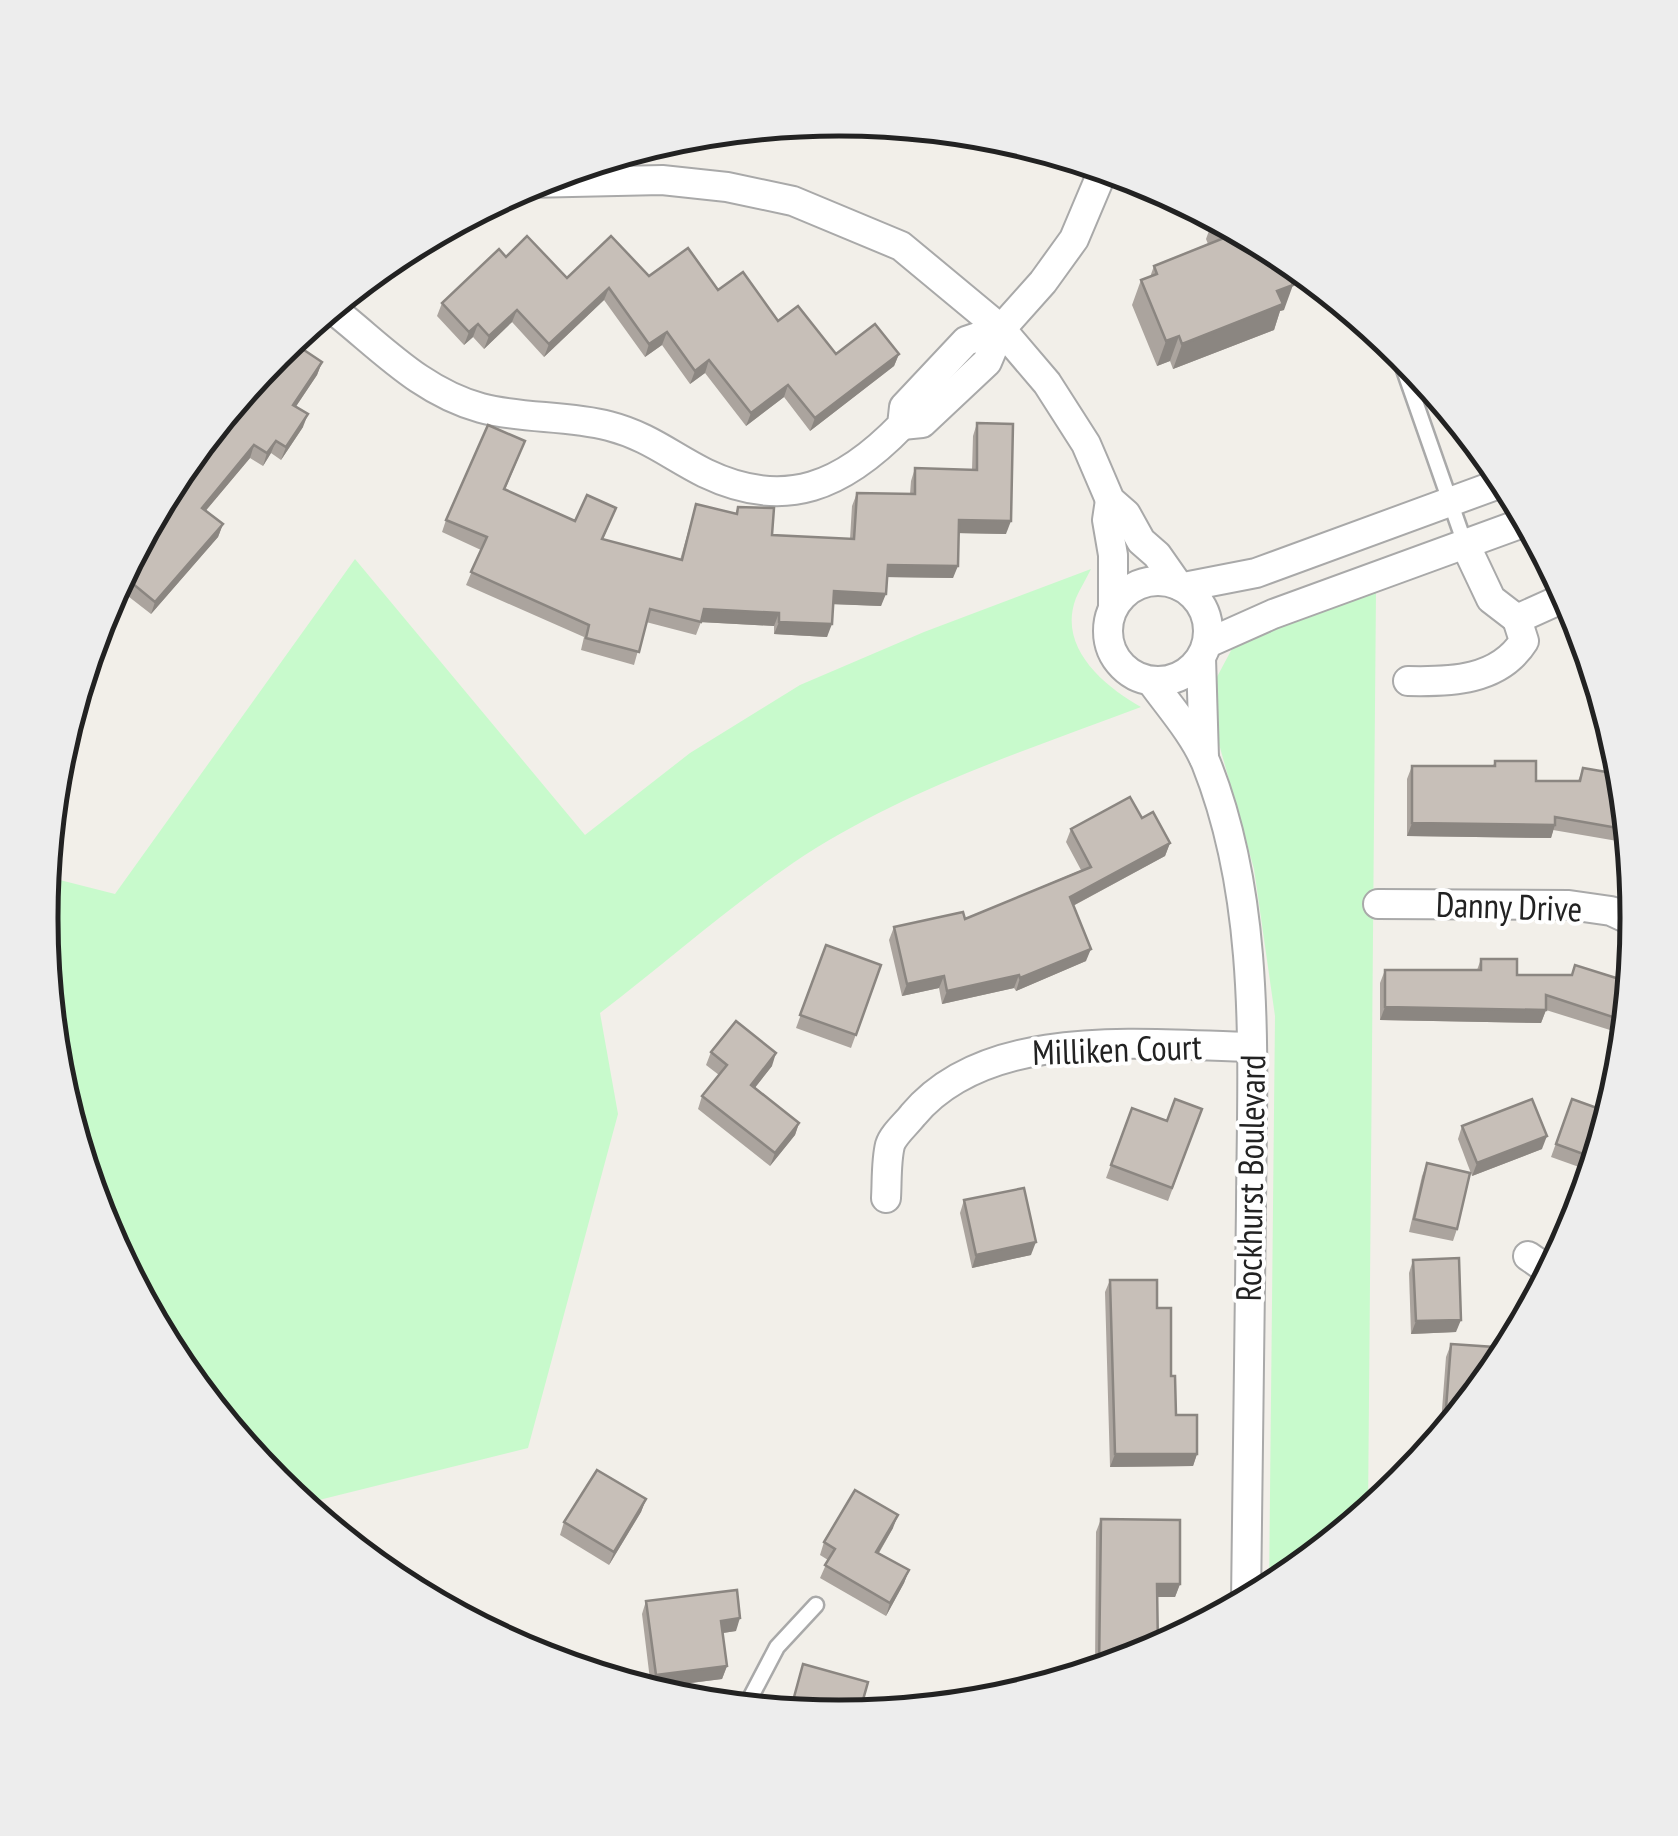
<svg xmlns="http://www.w3.org/2000/svg" width="1678" height="1836" font-family="'PT Sans Narrow',sans-serif">
  <style>
    .park { fill: #c8facc }
    .lines { fill: none; stroke-linecap: round; stroke-linejoin: round }
    .lane-casing { stroke: #a9a9a9; stroke-width: 19 }
    .street-casing { stroke: #a9a9a9; stroke-width: 32 }
    .lane { stroke: #fff; stroke-width: 14 }
    .street { stroke: #fff; stroke-width: 28 }
    .wall { fill: #aba49e }
    .shaded-wall { fill: #8b8681 }
    .building { fill: #c7bfb8; stroke: #8b8681; stroke-width: 2.5 }
    .labels { text-anchor: middle; stroke-width: 8; stroke-linejoin: round; paint-order: stroke }
    .street-label { font-size: 35px; fill: #222; stroke: #fff }
    .rim { fill: none; stroke: #222; stroke-width: 5 }
  </style>
  <rect width="100%" height="100%" fill="#f2efe9"/>
  <g class="park">
    <path d="M355,559L585,835L690,753L800,685L924,632L1091,569C1086,579 1080,589 1076,598C1057,647 1104,686 1141,707C1024,751 898,792 793,863C726,909 664,964 600,1013L618,1114L528,1448L319,1500L308,1511L274,1483L174,1361L101,1223L55,1073L40,917L44,876L115,894Z"/>
    <polygon points="1376,591 1368,1513 1282,1583 1269,1590 1275,1016 1254,869 1212,719 1210,690 1234,645"/>
  </g>
  <g class="lines">
    <defs>
      <g id="lane">
        <polyline points="1396,347 1465,544"/>
        <polyline points="745,1708 777,1647 816,1605"/>
      </g>
      <g id="street">
        <polyline points="527,183 662,180 727,187 793,201 901,246 1001,329 1047,383 1086,444 1110,500 1126,514 1141,541 1157,555 1178,585"/>
        <path d="M330,307C379,345 419,391 481,408C522,419 567,415 609,426C648,436 671,456 705,473C786,512 844,485 902,425L904,407L966,341L1001,329"/>
        <polyline points="902,425 922,423 987,362 1001,329 1043,282 1074,239 1104,168"/>
        <polyline points="1110,500 1107,520 1113,555 1113,607"/>
        <polyline points="1465,544 1491,599 1517,619 1568,596"/>
        <circle cx="1158" cy="631" r="50"/>
        <polyline points="1184,587 1256,573 1507,481"/>
        <polyline points="1208,643 1273,614 1528,521"/>
        <polyline points="1201,658 1204,758"/>
        <path d="M1151,681C1169,706 1194,734 1206,763C1262,903 1252,1059 1251,1206C1249,1338 1248,1470 1246,1602"/>
        <path d="M1408,681C1450,682 1499,681 1524,641L1517,619"/>
        <polyline points="1378,904 1569,905 1611,911 1637,923"/>
        <path d="M886,1198C887,1182 886,1161 890,1145C893,1135 906,1124 913,1115C988,1025 1146,1045 1252,1047"/>
        <polyline points="1528,1256 1551,1272"/>
      </g>
    </defs>
    <use href="#lane" class="lane-casing"/>
    <use href="#street" class="street-casing"/>
    <use href="#lane" class="lane"/>
    <use href="#street" class="street"/>
  </g>
  <g class="wall">
    <polygon points="1214,217 1280,252 1284,310 1280,311 1274,330 1173,369 1170,361 1157,366 1132,305 1141,280 1150,277 1154,266 1208,244 1206,239"/>
    <polygon points="506,257 567,278 649,276 718,290 778,321 836,354 899,354 894,366 810,431 784,397 746,426 705,373 690,384 662,345 645,357 604,300 544,357 512,322 484,349 473,337 464,345 437,316 442,303"/>
    <polygon points="322,362 317,375 296,406 303,427 281,460 271,453 263,466 250,458 206,510 223,524 218,537 151,614 115,586 175,474"/>
    <polygon points="977,423 1006,534 958,533 953,578 887,577 881,606 833,604 827,637 774,634 774,626 701,622 696,635 646,622 634,665 581,650 584,637 466,585 481,550 442,532 446,520 520,454 505,490 575,521 616,508 603,539 680,560 696,504 735,514 738,507 772,535 850,539 852,506 857,493 910,494 911,481 915,468 972,470 973,436"/>
    <polygon points="1495,761 1536,781 1578,781 1583,768 1624,775 1630,839 1629,843 1553,830 1551,838 1407,836 1407,779 1412,766 1493,766"/>
    <polygon points="1142,818 1170,843 1165,856 1073,906 1086,961 1016,991 1014,988 942,1004 939,988 902,996 889,940 894,927 965,919 1081,870 1066,842 1071,829"/>
    <polygon points="826,945 881,965 851,1048 796,1028"/>
    <polygon points="1481,959 1517,975 1632,983 1626,1035 1546,1010 1541,1023 1380,1020 1380,983 1385,970 1477,970"/>
    <polygon points="711,1052 772,1066 755,1087 799,1123 795,1135 770,1166 698,1109 702,1096 719,1075 706,1065"/>
    <polygon points="1572,1099 1611,1113 1593,1172 1551,1157"/>
    <polygon points="1132,1108 1167,1121 1202,1109 1168,1201 1106,1178"/>
    <polygon points="1462,1126 1542,1149 1472,1176 1458,1139"/>
    <polygon points="1427,1163 1457,1229 1453,1241 1409,1232 1422,1176"/>
    <polygon points="964,1200 1031,1255 972,1268 960,1213"/>
    <polygon points="1413,1260 1456,1332 1411,1334 1409,1273"/>
    <polygon points="1110,1280 1157,1308 1171,1376 1176,1415 1197,1454 1193,1466 1110,1467 1105,1292"/>
    <polygon points="1451,1344 1492,1376 1429,1453 1433,1436 1440,1436 1446,1357"/>
    <polygon points="646,1499 641,1512 609,1565 560,1535 564,1522"/>
    <polygon points="1101,1519 1180,1584 1175,1597 1158,1597 1144,1656 1095,1671 1096,1532"/>
    <polygon points="893,1528 879,1553 909,1570 904,1583 886,1616 820,1578 828,1560 820,1555 824,1542"/>
    <polygon points="646,1601 736,1631 723,1633 727,1666 722,1679 651,1688 642,1614"/>
  </g>
  <g class="shaded-wall">
    <polygon points="1293,285 1284,310 1280,311 1274,330 1173,369 1182,344 1277,291"/>
    <polygon points="609,288 604,300 544,357 549,344"/>
    <polygon points="517,310 512,322 484,349 489,336"/>
    <polygon points="478,324 473,337 464,345 469,332"/>
    <polygon points="667,332 662,345 645,357 649,344"/>
    <polygon points="1179,336 1170,361 1157,366 1166,341"/>
    <polygon points="899,354 894,366 810,431 815,418"/>
    <polygon points="709,360 705,373 690,384 695,371"/>
    <polygon points="322,362 317,375 289,417 293,405"/>
    <polygon points="788,385 784,397 746,426 751,413"/>
    <polygon points="308,414 303,427 281,460 286,447"/>
    <polygon points="276,441 271,453 263,466 267,453"/>
    <polygon points="254,445 250,458 198,520 202,508"/>
    <polygon points="959,520 1011,521 1006,534 954,533"/>
    <polygon points="223,524 218,537 151,614 155,602"/>
    <polygon points="888,565 958,566 953,578 883,577"/>
    <polygon points="834,591 886,594 881,606 829,604"/>
    <polygon points="704,609 779,613 774,626 699,622"/>
    <polygon points="779,622 832,624 827,637 774,634"/>
    <polygon points="1412,823 1555,825 1551,838 1407,836"/>
    <polygon points="1170,843 1165,856 1065,910 1070,897"/>
    <polygon points="1091,949 1086,961 1016,991 1020,978"/>
    <polygon points="1019,975 1014,988 942,1004 947,991"/>
    <polygon points="944,976 939,988 902,996 907,984"/>
    <polygon points="1385,1007 1546,1010 1541,1023 1380,1020"/>
    <polygon points="776,1053 772,1066 747,1098 751,1085"/>
    <polygon points="799,1123 795,1135 770,1166 775,1153"/>
    <polygon points="1547,1136 1542,1149 1472,1176 1477,1163"/>
    <polygon points="1036,1242 1031,1255 972,1268 976,1255"/>
    <polygon points="1461,1320 1456,1332 1411,1334 1416,1321"/>
    <polygon points="1115,1454 1197,1454 1193,1466 1110,1467"/>
    <polygon points="646,1499 641,1512 609,1565 614,1552"/>
    <polygon points="898,1515 893,1528 872,1564 876,1552"/>
    <polygon points="909,1570 904,1583 886,1616 890,1603"/>
    <polygon points="1157,1584 1180,1584 1175,1597 1153,1597"/>
    <polygon points="740,1618 736,1631 716,1634 721,1621"/>
    <polygon points="727,1666 722,1679 651,1688 656,1675"/>
  </g>
  <g class="building">
    <polygon points="1216,218 1280,252 1293,285 1277,291 1283,304 1182,344 1179,336 1166,341 1141,280 1157,274 1154,266 1224,238"/>
    <polygon points="527,236 567,278 611,236 649,276 688,248 718,290 743,272 778,321 798,306 836,354 875,324 899,354 815,418 788,385 751,413 709,360 695,371 667,332 649,344 609,288 549,344 517,310 489,336 478,324 469,332 442,303 499,249 506,257"/>
    <polygon points="289,340 322,362 293,405 308,414 286,447 276,441 267,453 254,445 202,508 223,524 155,602 121,574 175,474 274,353"/>
    <polygon points="977,423 1013,424 1011,521 959,520 958,566 888,565 886,594 834,591 832,624 779,622 779,613 704,609 701,622 650,609 639,652 586,638 589,625 471,572 487,537 446,520 488,425 525,441 504,489 575,521 587,495 616,508 602,539 682,560 696,504 737,514 738,507 774,508 772,535 854,539 857,493 915,494 915,468 977,470"/>
    <polygon points="1495,761 1536,761 1536,781 1580,781 1583,768 1624,775 1629,830 1555,817 1555,825 1412,823 1412,766 1495,766"/>
    <polygon points="1130,797 1142,818 1153,812 1170,843 1070,897 1091,949 1020,978 1019,975 947,991 944,976 907,984 894,927 963,912 965,919 1091,867 1071,829"/>
    <polygon points="826,945 881,965 856,1035 800,1015"/>
    <polygon points="1481,959 1517,959 1517,975 1572,975 1575,965 1632,983 1628,1022 1546,995 1546,1010 1385,1007 1385,970 1481,970"/>
    <polygon points="736,1021 776,1053 751,1085 799,1123 775,1153 702,1096 727,1065 711,1052"/>
    <polygon points="1175,1099 1202,1109 1172,1188 1111,1165 1132,1108 1167,1121"/>
    <polygon points="1532,1099 1547,1136 1477,1163 1462,1126"/>
    <polygon points="1572,1099 1611,1113 1597,1159 1556,1144"/>
    <polygon points="1427,1163 1470,1173 1457,1229 1414,1219"/>
    <polygon points="1024,1188 1036,1242 976,1255 964,1200"/>
    <polygon points="1459,1258 1461,1320 1416,1321 1413,1260"/>
    <polygon points="1110,1280 1157,1280 1157,1308 1171,1308 1171,1376 1175,1376 1176,1415 1197,1415 1197,1454 1115,1454"/>
    <polygon points="1451,1344 1494,1347 1492,1376 1444,1434"/>
    <polygon points="1433,1436 1443,1436 1433,1447"/>
    <polygon points="1417,1457 1425,1457 1417,1468"/>
    <polygon points="597,1470 646,1499 614,1552 564,1522"/>
    <polygon points="855,1490 898,1515 876,1552 909,1570 890,1603 825,1565 835,1549 824,1542"/>
    <polygon points="1101,1519 1180,1520 1180,1584 1157,1584 1158,1649 1144,1656 1099,1670"/>
    <polygon points="737,1590 740,1618 721,1621 727,1666 656,1675 646,1601"/>
    <polygon points="803,1664 868,1682 859,1714 862,1715 838,1717 790,1712"/>
  </g>
  <g class="labels">
    <g class="street-label">
      <text transform="translate(1509 907) rotate(2)" y="12">Danny Drive</text>
      <text transform="translate(1117 1050) rotate(-2)" y="12">Milliken Court</text>
      <text transform="translate(1251 1178) rotate(-89)" y="12">Rockhurst Boulevard</text>
    </g>
  </g>
  <path d="M0 0H1678V1836H0ZM839 136H839A781 781 0 0 1 1620 917V919A781 781 0 0 1 839 1700H839A781 781 0 0 1 58 919V917A781 781 0 0 1 839 136Z" fill="#ededed" fill-rule="evenodd"/>
  <path class="rim" d="M839 136H839A781 781 0 0 1 1620 917V919A781 781 0 0 1 839 1700H839A781 781 0 0 1 58 919V917A781 781 0 0 1 839 136Z"/>
</svg>
